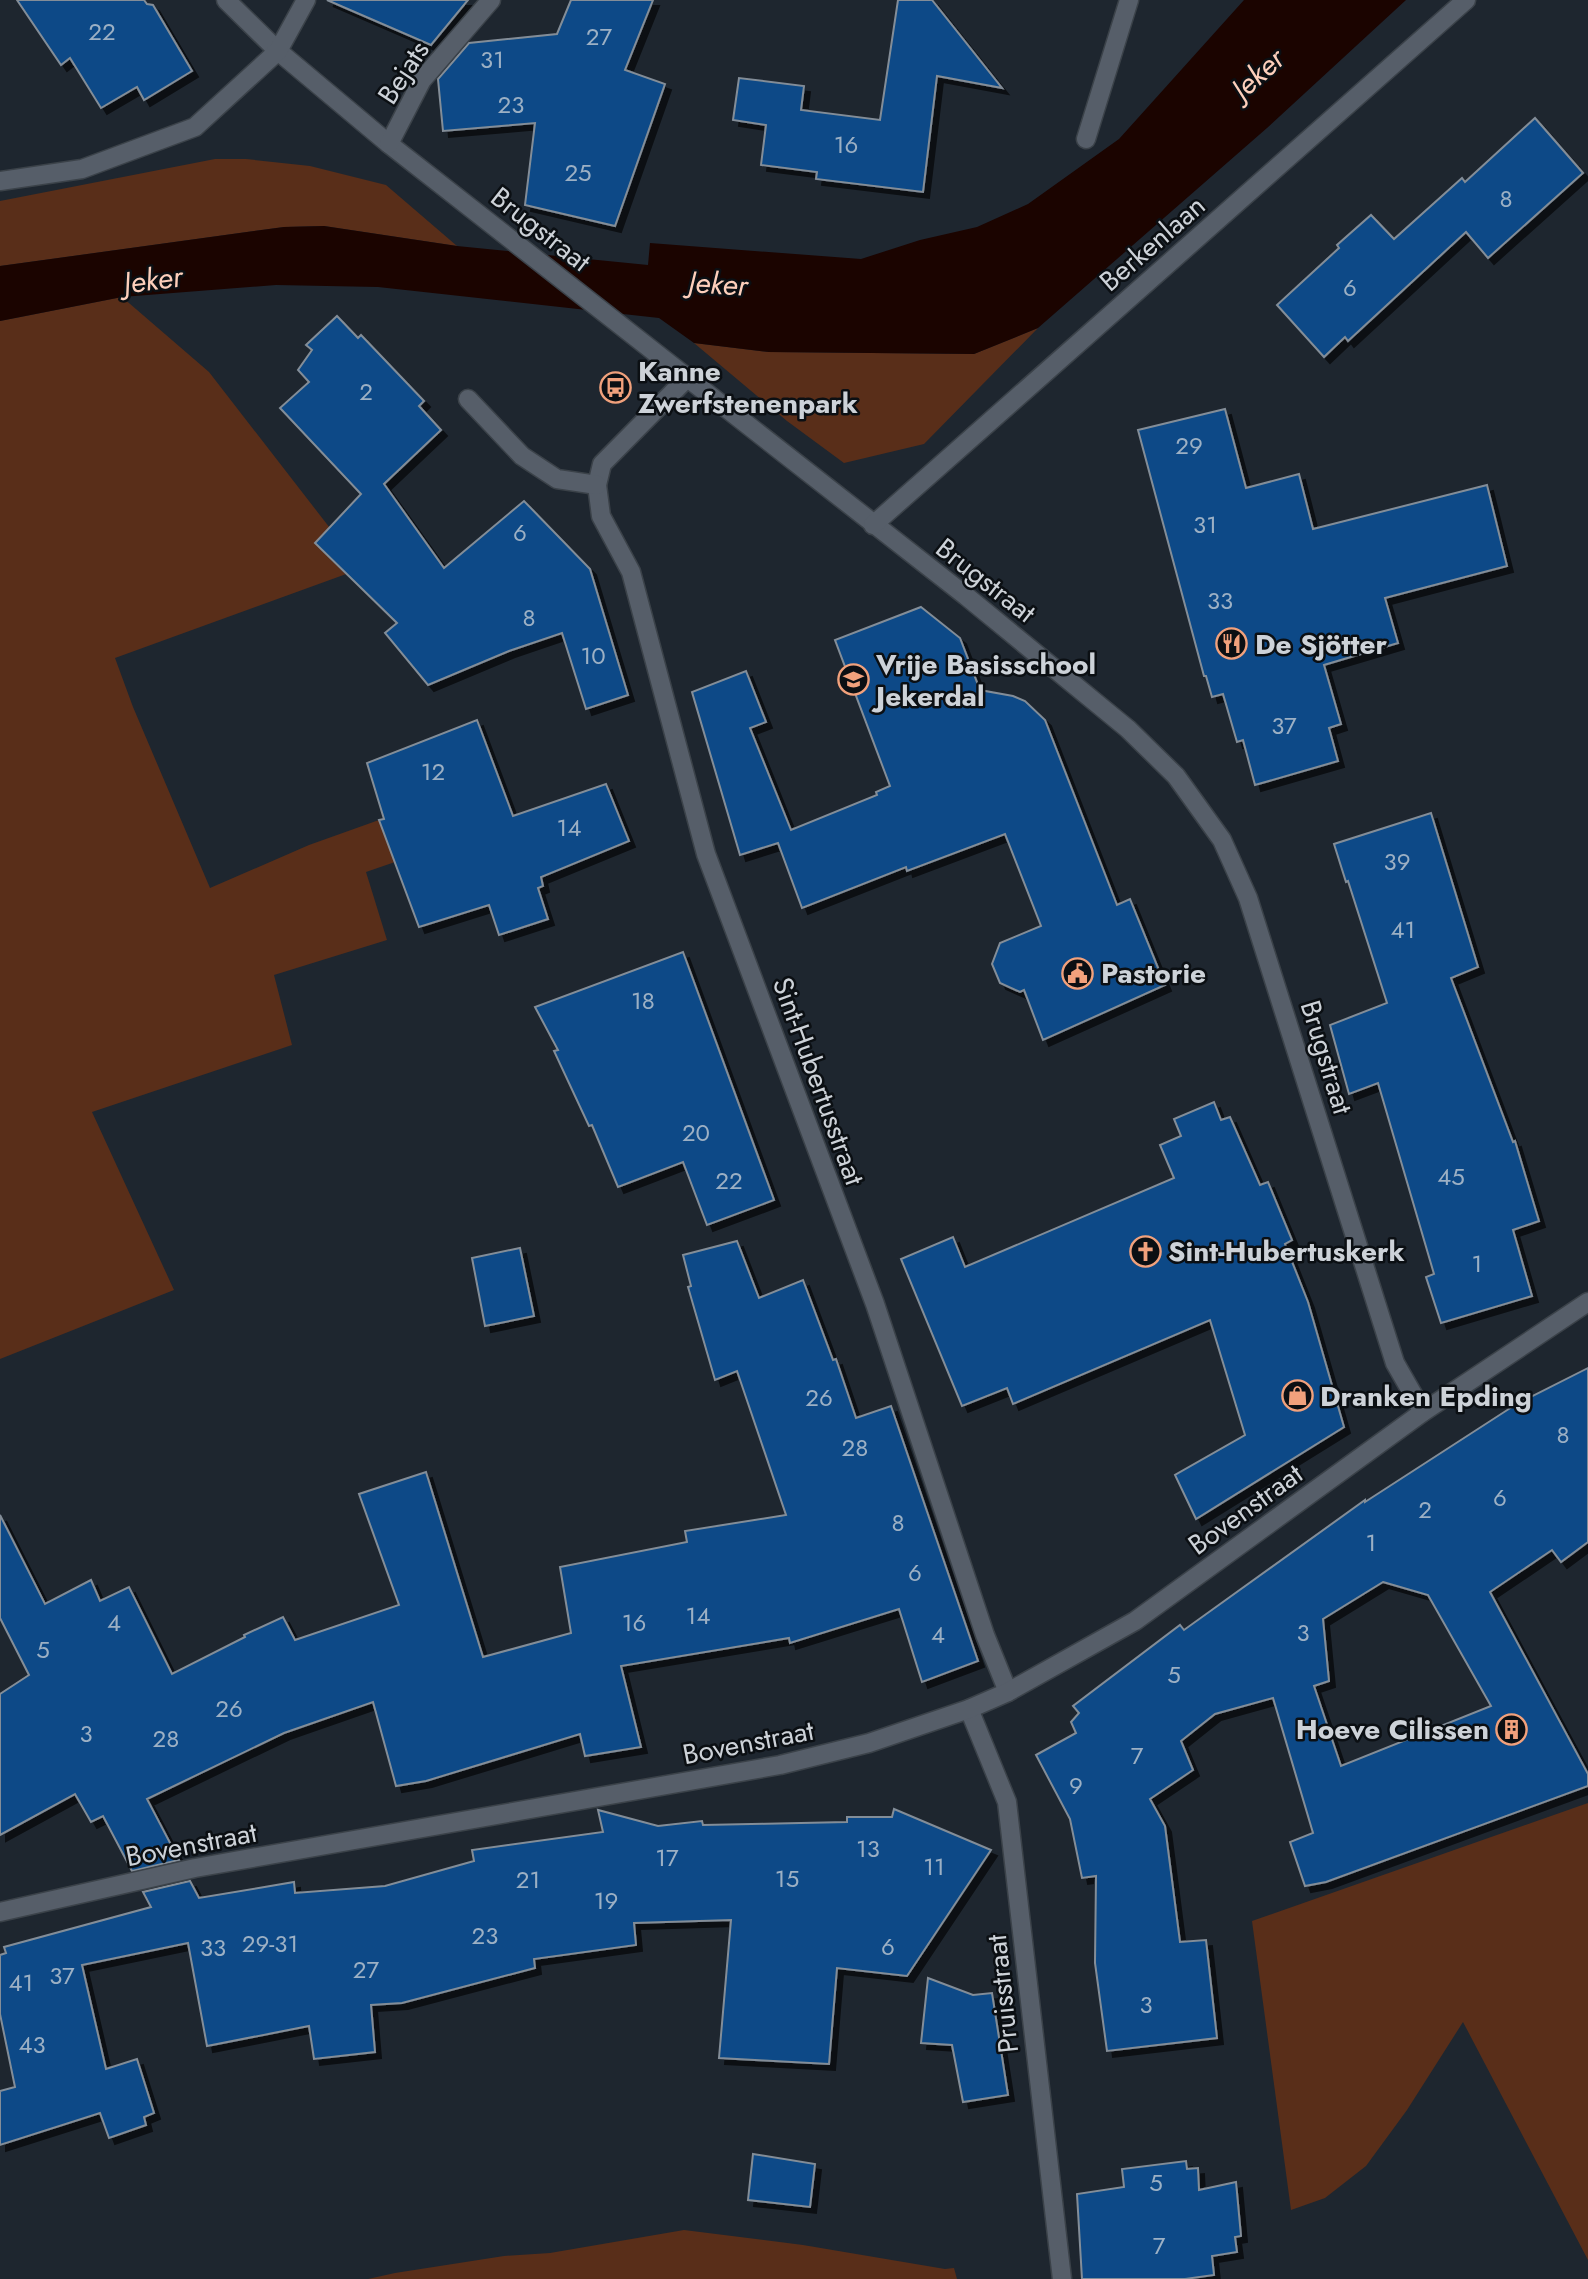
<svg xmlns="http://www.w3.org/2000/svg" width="1588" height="2279" font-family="Jost,sans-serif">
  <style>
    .green { fill: #592e19 }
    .water { fill: #1b0400 }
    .building { fill: #0a4a87; stroke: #838d98; stroke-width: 2; fill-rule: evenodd; filter: url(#shadow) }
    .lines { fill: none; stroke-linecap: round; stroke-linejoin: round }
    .minor-casing { stroke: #3b4249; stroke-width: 21 }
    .minor { stroke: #565e69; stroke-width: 18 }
    .labels { text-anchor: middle; stroke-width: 5; stroke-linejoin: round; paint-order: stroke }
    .number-label { font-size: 24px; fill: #9cb0c4 }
    .street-label { font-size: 28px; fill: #cdd2d8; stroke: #0b0f13 }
    .poi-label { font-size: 28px; font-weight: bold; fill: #cdd2d8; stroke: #0b0f13; text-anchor: start }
    .water-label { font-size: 30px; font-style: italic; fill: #fdcfbb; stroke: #0b0f13 }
  </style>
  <defs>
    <filter id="shadow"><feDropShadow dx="6" dy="6" stdDeviation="0" flood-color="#0009"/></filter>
  </defs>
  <rect width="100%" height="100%" fill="#1e262f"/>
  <g class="green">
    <polygon points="215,159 246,159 310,166 386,185 457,246 324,226 284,227 0,266 0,201"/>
    <polygon points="122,297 209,372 333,532 349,573 115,658 133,707 210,888 309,845 379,820 395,862 366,872 387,940 274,975 292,1045 92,1112 174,1290 0,1359 0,321"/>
    <polygon points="1038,328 924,444 844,463 787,421 694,343 769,352 974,354"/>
    <polygon points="1588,1803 1588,2260 1463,2022 1407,2110 1366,2166 1325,2198 1291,2210 1252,1921"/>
    <polygon points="684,2230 803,2245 945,2269 954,2268 957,2279 368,2279 395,2273 504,2256 550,2253"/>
  </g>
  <polygon class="water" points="1244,0 1406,0 1267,128 1038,328 974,354 769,352 694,343 659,318 378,287 276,285 122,297 0,321 0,266 284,227 324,226 457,246 648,265 650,243 861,259 920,240 977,227 1028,204 1119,139"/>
  <g class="building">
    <polygon points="17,0 144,0 147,4 153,5 192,71 144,100 137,87 101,108 70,58 61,65"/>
    <polygon points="327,0 468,0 431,45"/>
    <polygon points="571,0 653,0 625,70 665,84 615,226 525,205 535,123 443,131 438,79 469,43 557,34"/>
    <polygon points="898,0 932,0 1002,88 937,76 923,192 816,179 817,172 761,165 766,125 733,120 739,78 804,86 801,110 880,120"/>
    <polygon points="1535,118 1583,173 1488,258 1466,232 1348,341 1345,337 1324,357 1277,305 1339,248 1337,245 1371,215 1394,239 1462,178 1465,182"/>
    <polygon points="337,316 358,338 361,335 424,401 419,406 441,430 384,484 444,568 524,501 590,569 628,695 586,709 562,633 509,651 428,685 385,633 397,623 315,543 361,494 280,408 309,382 298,370 312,350 306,345"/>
    <polygon points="1225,409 1246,488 1299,474 1313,529 1487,485 1507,566 1385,598 1398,643 1324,665 1341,724 1329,728 1338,761 1255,785 1243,740 1237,742 1223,694 1212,697 1206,676 1204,676 1138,430"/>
    <polygon points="921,607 960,638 980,690 1013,696 1025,701 1045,720 1117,905 1130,899 1165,985 1043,1040 1024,990 1020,992 1000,983 992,964 1000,943 1041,926 1005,834 907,871 906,867 802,908 778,843 740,855 692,692 746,671 766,722 750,728 791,830 877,795 876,792 890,786 835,640"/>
    <polygon points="477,720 513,816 606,784 629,841 541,877 543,886 538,888 548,919 499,935 489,905 419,927 379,820 384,819 367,763"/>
    <polygon points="1431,813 1478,967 1451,978 1513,1142 1515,1141 1539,1221 1513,1230 1532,1296 1441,1323 1426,1277 1434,1274 1378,1083 1349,1094 1330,1025 1387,1003 1348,881 1346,882 1334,844"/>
    <polygon points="683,952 774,1200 707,1225 683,1162 618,1187 592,1125 589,1126 554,1051 558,1050 535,1007"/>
    <polygon points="1214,1102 1221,1120 1230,1117 1260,1185 1268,1182 1292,1240 1285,1244 1308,1302 1344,1427 1196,1519 1175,1475 1245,1435 1210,1320 1013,1404 1007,1388 962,1406 901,1259 953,1237 965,1267 1174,1178 1160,1145 1181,1136 1174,1119"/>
    <polygon points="737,1241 759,1298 803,1280 833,1360 836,1359 856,1418 891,1406 978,1661 922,1682 899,1609 790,1643 789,1638 621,1666 641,1747 585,1756 580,1734 426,1781 396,1786 373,1702 284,1733 147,1799 179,1860 132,1871 103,1816 91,1822 75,1794 0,1835 0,1694 29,1675 0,1618 0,1515 45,1604 91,1580 100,1601 129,1587 172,1674 245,1637 244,1635 283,1617 295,1640 399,1605 359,1494 426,1472 483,1657 571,1633 560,1567 687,1542 685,1531 786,1515 737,1371 715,1380 688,1287 691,1286 683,1255"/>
    <polygon points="520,1248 534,1316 485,1326 472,1258"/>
    <path d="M1588,1368V1542L1561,1562L1552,1550L1490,1592L1588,1774V1786L1326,1882L1305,1886L1290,1842L1313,1833L1273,1698L1215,1714L1181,1741L1193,1770L1150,1799L1165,1826L1180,1942L1206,1940L1217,2038L1107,2051L1095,1963L1096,1876L1082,1878L1070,1819L1036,1755L1076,1733L1071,1722L1079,1713L1073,1706L1180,1625L1184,1630L1365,1500V1502L1515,1405ZM1383,1582L1428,1595L1491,1706L1341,1766L1314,1686L1329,1681L1323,1619Z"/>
    <polygon points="894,1809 991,1850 907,1976 837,1968 829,2064 719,2058 731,1920 634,1923 636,1945 534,1959 535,1968 402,2003 371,2005 375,2052 314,2059 309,2026 207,2046 188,1943 82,1965 106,2069 137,2059 154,2113 144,2117 146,2125 109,2138 100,2113 0,2145 0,2091 15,2087 0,2014 0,1955 6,1953 4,1947 151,1907 143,1892 190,1881 199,1898 294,1882 295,1893 385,1886 474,1861 472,1850 603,1832 598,1810 658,1826 702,1821 703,1825 847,1822 847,1817 892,1817"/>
    <polygon points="928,1978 973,1995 992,1993 1008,2095 963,2102 952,2045 921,2043"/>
    <polygon points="753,2154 815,2164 810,2207 748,2200"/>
    <polygon points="1186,2161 1187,2169 1198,2168 1199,2190 1236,2182 1241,2236 1235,2237 1237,2252 1212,2256 1214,2275 1185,2279 1082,2279 1077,2194 1124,2187 1122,2169"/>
  </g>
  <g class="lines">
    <defs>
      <g id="minor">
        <polyline points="226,0 278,51 389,144 966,596 1128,729 1176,776 1222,840 1248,898 1395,1363 1423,1412"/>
        <polyline points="1086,139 1129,0"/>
        <polyline points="389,144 422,80 491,0"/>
        <polyline points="0,181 82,169 195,127 278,51 306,0"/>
        <polyline points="688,377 602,464 597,485 601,516 631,572 706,854 875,1304 985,1635 1008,1692"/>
        <polyline points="468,399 522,456 557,479 597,485"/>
        <polyline points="873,525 1466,0"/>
        <polyline points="969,1709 1007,1802 1062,2279"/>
        <polyline points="0,1912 195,1868 780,1765 869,1743 969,1709 1008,1692 1135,1621 1423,1412 1588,1302"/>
      </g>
    </defs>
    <use href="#minor" class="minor-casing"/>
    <use href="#minor" class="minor"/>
  </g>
  <defs>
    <symbol id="bus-ring" viewBox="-11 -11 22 22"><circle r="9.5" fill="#0b0f13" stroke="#f1a17c" stroke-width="1.5"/><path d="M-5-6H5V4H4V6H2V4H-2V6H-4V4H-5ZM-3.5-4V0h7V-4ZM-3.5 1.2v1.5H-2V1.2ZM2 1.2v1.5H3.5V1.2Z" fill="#f1a17c"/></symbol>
    <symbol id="restaurant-ring" viewBox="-11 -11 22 22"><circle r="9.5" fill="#0b0f13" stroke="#f1a17c" stroke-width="1.5"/><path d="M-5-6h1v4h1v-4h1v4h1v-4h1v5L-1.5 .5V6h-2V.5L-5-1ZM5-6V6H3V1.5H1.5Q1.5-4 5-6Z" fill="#f1a17c"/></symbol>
    <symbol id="school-ring" viewBox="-11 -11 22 22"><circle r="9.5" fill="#0b0f13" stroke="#f1a17c" stroke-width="1.5"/><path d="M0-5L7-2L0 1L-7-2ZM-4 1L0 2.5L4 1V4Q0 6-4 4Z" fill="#f1a17c"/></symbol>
    <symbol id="civic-ring" viewBox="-11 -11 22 22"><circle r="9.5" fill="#0b0f13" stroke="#f1a17c" stroke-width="1.5"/><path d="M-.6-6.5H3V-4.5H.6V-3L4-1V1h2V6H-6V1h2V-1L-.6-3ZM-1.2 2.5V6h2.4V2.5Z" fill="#f1a17c"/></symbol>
    <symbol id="church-ring" viewBox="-11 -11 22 22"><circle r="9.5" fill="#0b0f13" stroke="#f1a17c" stroke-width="1.5"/><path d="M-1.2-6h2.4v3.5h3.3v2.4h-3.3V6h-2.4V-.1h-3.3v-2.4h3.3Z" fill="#f1a17c"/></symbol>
    <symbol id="shop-ring" viewBox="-11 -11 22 22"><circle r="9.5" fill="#0b0f13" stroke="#f1a17c" stroke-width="1.5"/><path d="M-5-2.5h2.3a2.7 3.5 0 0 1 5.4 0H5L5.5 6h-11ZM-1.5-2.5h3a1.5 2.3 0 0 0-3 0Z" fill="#f1a17c"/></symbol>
    <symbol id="building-ring" viewBox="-11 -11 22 22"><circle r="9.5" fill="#0b0f13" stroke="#f1a17c" stroke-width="1.5"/><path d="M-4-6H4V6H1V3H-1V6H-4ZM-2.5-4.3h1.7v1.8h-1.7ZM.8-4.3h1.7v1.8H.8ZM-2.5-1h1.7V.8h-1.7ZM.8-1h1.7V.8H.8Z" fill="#f1a17c"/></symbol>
  </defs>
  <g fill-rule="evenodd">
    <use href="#bus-ring" x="598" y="370" width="35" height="35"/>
    <use href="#restaurant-ring" x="1214" y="626" width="35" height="35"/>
    <use href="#school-ring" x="836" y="662" width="35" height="35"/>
    <use href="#civic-ring" x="1060" y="956" width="35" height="35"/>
    <use href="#church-ring" x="1128" y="1234" width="35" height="35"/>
    <use href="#shop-ring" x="1280" y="1378" width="35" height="35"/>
    <use href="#building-ring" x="1494" y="1712" width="35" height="35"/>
  </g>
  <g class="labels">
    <g class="number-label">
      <text x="102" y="40">22</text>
      <text x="599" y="45">27</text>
      <text x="492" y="68">31</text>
      <text x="511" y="113">23</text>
      <text x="846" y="153">16</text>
      <text x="578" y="181">25</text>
      <text x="1506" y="207">8</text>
      <text x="1350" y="296">6</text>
      <text x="366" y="400">2</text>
      <text x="1189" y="454">29</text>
      <text x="1205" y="533">31</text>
      <text x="520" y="541">6</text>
      <text x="1220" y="609">33</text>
      <text x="529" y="626">8</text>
      <text x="593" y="664">10</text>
      <text x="1284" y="734">37</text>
      <text x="433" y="780">12</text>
      <text x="569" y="836">14</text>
      <text x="1397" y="870">39</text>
      <text x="1403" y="938">41</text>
      <text x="643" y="1009">18</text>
      <text x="696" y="1141">20</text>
      <text x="1451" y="1185">45</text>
      <text x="729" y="1189">22</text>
      <text x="1477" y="1272">1</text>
      <text x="819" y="1406">26</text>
      <text x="1563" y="1443">8</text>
      <text x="855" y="1456">28</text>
      <text x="1500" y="1506">6</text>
      <text x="1425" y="1518">2</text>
      <text x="898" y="1531">8</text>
      <text x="1371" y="1551">1</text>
      <text x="915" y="1581">6</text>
      <text x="698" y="1624">14</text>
      <text x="114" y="1631">4</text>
      <text x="634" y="1631">16</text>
      <text x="1303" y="1641">3</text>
      <text x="938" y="1643">4</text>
      <text x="43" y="1658">5</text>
      <text x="1174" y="1683">5</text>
      <text x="229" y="1717">26</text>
      <text x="86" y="1742">3</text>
      <text x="166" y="1747">28</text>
      <text x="1137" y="1764">7</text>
      <text x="1076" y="1794">9</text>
      <text x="868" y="1857">13</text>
      <text x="667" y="1866">17</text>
      <text x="934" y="1875">11</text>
      <text x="787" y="1887">15</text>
      <text x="528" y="1888">21</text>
      <text x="606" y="1909">19</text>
      <text x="485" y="1944">23</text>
      <text x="270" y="1952">29-31</text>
      <text x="888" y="1955">6</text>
      <text x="213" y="1956">33</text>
      <text x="366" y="1978">27</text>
      <text x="62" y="1984">37</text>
      <text x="21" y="1991">41</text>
      <text x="1146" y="2013">3</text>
      <text x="32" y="2053">43</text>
      <text x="1156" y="2191">5</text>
      <text x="1159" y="2254">7</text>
    </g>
    <g class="street-label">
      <text transform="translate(403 72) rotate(-57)" y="10">Bejats</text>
      <text transform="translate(541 229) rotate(38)" y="10">Brugstraat</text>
      <text transform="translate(1152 243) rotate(-41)" y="10">Berkenlaan</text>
      <text transform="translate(986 580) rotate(38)" y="10">Brugstraat</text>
      <text transform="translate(1327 1057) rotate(73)" y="10">Brugstraat</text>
      <text transform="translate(819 1081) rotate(70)" y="10">Sint-Hubertusstraat</text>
      <text transform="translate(1245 1509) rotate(-36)" y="10">Bovenstraat</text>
      <text transform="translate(748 1742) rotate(-11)" y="10">Bovenstraat</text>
      <text transform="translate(191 1844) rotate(-11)" y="10">Bovenstraat</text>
      <text transform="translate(1002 1994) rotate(-96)" y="10">Pruisstraat</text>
    </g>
    <g class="poi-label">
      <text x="638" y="381">Kanne<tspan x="638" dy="32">Zwerfstenenpark</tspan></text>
      <text x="1255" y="654">De Sjötter</text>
      <text x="876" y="674">Vrije Basisschool<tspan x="876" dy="32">Jekerdal</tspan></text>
      <text x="1101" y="983">Pastorie</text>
      <text x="1168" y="1261">Sint-Hubertuskerk</text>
      <text x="1320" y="1406">Dranken Epding</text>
      <text x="1489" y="1739" text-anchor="end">Hoeve Cilissen</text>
    </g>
    <g class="water-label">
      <text transform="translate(1258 74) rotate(-42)" y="10">Jeker</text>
      <text transform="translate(153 280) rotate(-7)" y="10">Jeker</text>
      <text transform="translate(718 284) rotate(4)" y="10">Jeker</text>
    </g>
  </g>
</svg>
